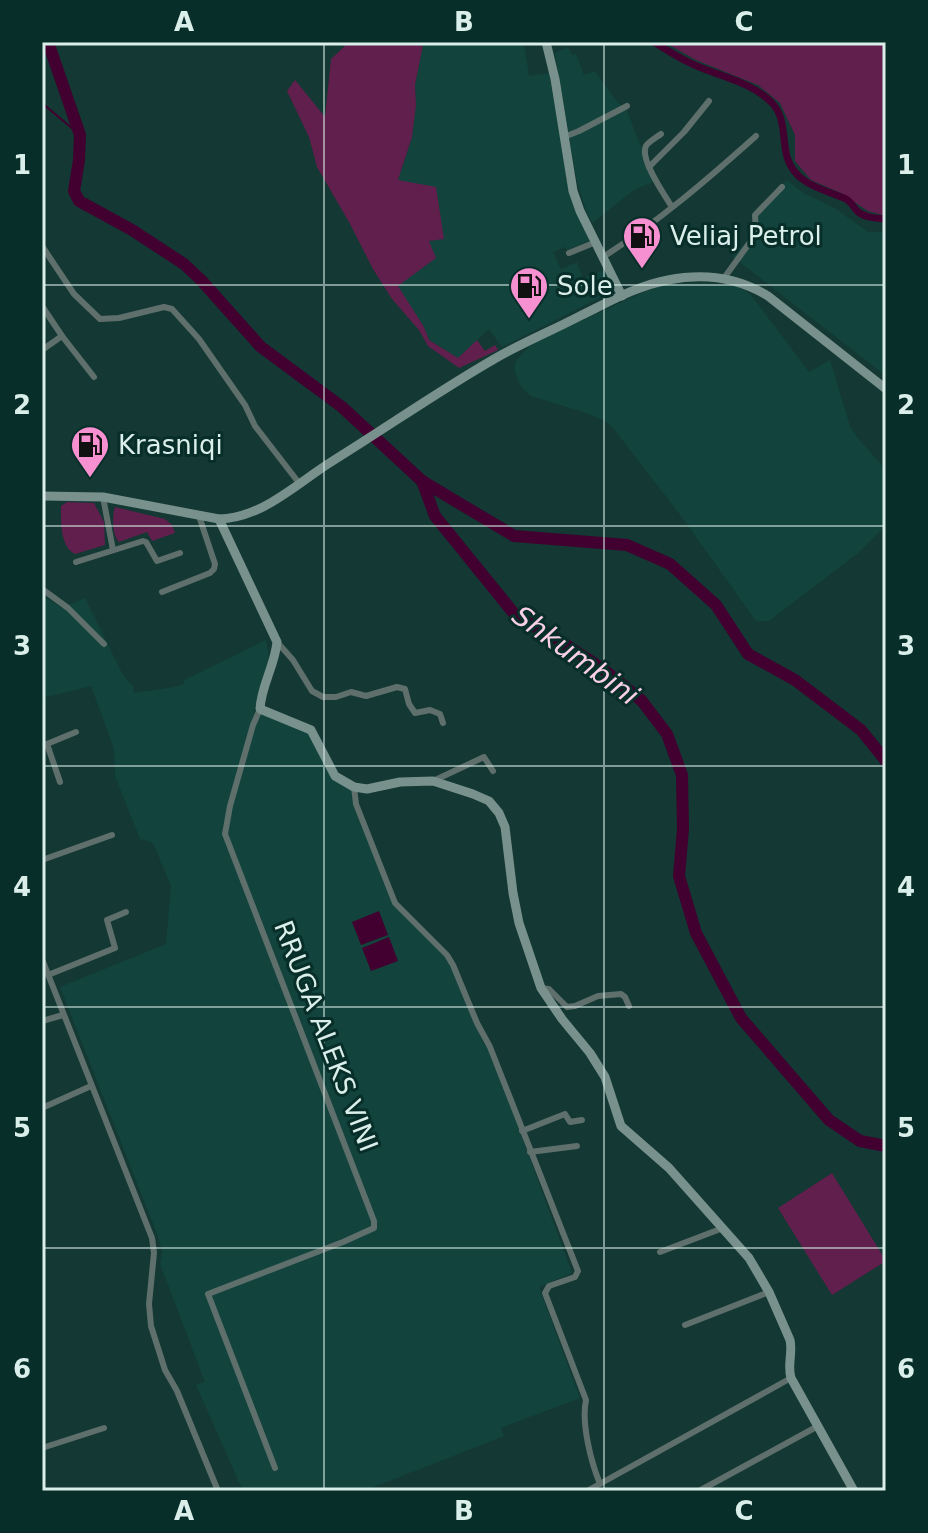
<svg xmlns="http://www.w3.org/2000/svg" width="928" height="1533" font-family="'DejaVu Sans',sans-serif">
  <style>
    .built { fill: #12433d }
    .green { fill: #601f4c }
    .water { fill: #410030 }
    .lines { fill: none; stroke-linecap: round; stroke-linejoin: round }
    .stream { stroke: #410030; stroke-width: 2 }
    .canal { stroke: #410030; stroke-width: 7 }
    .river { stroke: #410030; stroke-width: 12 }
    .street { stroke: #5f6f6c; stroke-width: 6 }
    .secondary { stroke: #78918c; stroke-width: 9 }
    .grid { fill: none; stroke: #daeeea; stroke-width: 2; stroke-opacity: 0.55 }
    .labels { text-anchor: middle; stroke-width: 6; stroke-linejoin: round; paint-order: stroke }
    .poi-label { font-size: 26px; fill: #daeeea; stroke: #082e29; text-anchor: start }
    .street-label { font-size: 26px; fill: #daeeea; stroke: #082e29 }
    .water-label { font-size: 28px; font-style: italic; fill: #fad0e9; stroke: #082e29 }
    .neatline { fill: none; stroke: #daeeea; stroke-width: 3 }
    .grid-label { font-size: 26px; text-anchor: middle; font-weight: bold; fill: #daeeea }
  </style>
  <rect width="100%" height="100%" fill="#143833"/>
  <g class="built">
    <polygon points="417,42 522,42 525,50 529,76 549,73 569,187 591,240 567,250 565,247 553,252 561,269 577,262 583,278 604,270 613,291 502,347 489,329 458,358 429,340 424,327 397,286 435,258 428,241 444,239 398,181 412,137 416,105 415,85 423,46 420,47"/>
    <polygon points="568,47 572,55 576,54 584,75 595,71 618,103 626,109 655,181 634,190 592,223 585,208 576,177 555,53"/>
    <polygon points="787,180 803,193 835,208 868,232 886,232 886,376 733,257 750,237 753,229 753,215"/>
    <polygon points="703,283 734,286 743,289 751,295 809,372 830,360 850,426 857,437 886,470 886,525 858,553 769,621 756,621 681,516 613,428 605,421 589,414 531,396 523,389 518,381 514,368 516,361 531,344 644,292 667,284"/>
    <polygon points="42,595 62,608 85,598 123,675 133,686 134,693 174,687 184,684 184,680 266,640 269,658 254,711 311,732 330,776 350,787 393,902 449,959 484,1045 488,1045 572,1273 539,1287 580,1398 501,1428 504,1436 364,1491 243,1491 196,1385 205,1382 160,1264 162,1252 159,1239 60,987 166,944 171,886 153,843 140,839 115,776 114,749 91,686 42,698"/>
  </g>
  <g class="green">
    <polygon points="349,42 417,42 420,46 423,45 415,85 416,105 412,137 398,180 436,187 444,239 429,241 436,258 398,286 424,327 429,340 458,358 477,340 485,351 495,345 498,350 459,368 428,346 419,330 392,299 373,269 349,222 317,167 309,137 287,91 295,80 325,117 331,59"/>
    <polygon points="664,42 886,42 886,216 868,211 841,193 811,180 795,161 795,135 780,103 758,85 696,60"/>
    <path d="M67,502L94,503L104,522L105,545L75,554C60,546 61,522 61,506Z"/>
    <path d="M115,507L165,519L172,525L175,533L152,541L147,532L119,542C112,535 112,516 115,507Z"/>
    <polygon points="832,1173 886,1261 832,1295 778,1208"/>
  </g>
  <g class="water">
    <polygon points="379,911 388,935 361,945 352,922"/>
    <polygon points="389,937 398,961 371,971 362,948"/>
  </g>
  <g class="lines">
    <polyline class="stream" points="42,103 80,135"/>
    <path class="canal" d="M654,42C668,51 682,60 697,66C722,77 754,83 773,104C786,119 782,139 787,157C795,184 822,189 844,198C851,201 852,205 857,211C865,218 876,218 886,219"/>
    <g class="river">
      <polyline points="48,42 80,135 79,160 74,191 79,201 132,230 184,264 201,280 261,347 342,407 422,481 514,536 627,545 670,564 716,605 748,654 795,680 861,730 886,761"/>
      <polyline points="422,481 435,516 516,616 557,639 604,670 642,701 667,734 682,775 683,829 679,876 696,933 741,1018 829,1120 860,1141 886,1146"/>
    </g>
    <g class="street">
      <path d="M661,134C657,137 648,142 646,146C639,158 665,196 672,207"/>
      <polyline points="564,137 579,131 627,106"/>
      <polyline points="649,167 684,132 709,101"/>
      <polyline points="42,246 74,294 100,319 119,318 164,307 172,309 199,339 245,405 255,426 299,483"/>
      <polyline points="569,253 596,242"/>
      <path d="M603,257C658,222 708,179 756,136"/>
      <polyline points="724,278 756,234 755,215 782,187"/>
      <polyline points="42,306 62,336 94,377"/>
      <polyline points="42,350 62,336"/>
      <polyline points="103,497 113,550"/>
      <polyline points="76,562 143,541 146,542 157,561 180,553"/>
      <polyline points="42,589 68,608 104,644"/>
      <polyline points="162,592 210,573 214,569 215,564 199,516"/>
      <polyline points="277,642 293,660 312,691 323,697 336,697 351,692 366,696 397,687 405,689 409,704 415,713 430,710 440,714 443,723"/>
      <polyline points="260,709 253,725 230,806 225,834 374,1221 374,1228 343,1242 208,1294 275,1468"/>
      <polyline points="47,744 60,782"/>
      <polyline points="42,746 76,732"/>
      <polyline points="433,781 484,757 493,771"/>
      <path d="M354,787L356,804L395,903L447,955L453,965L477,1023L490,1047L578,1271L575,1277L549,1286L545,1293L586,1400C581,1423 591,1462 600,1484"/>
      <polyline points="42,860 112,835"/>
      <polyline points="42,959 152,1238 154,1253 149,1304 151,1326 165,1370 177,1391 218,1491"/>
      <polyline points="48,975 115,948 107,920 126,912"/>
      <polyline points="541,988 549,989 567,1007 575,1006 598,996 621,994 625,997 629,1006"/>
      <polyline points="42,1021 63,1015"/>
      <polyline points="42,1108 91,1086"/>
      <polyline points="522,1131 565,1114 570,1122 582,1120"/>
      <polyline points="530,1152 577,1146"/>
      <polyline points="660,1252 723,1228"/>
      <polyline points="685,1325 769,1292"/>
      <polyline points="42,1448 104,1428"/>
      <polyline points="587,1491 791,1378"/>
      <polyline points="699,1491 818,1426"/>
    </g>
    <g class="secondary">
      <polyline points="546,42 555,79 573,191 580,211 622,296"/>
      <path d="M42,496L103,497L219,519C262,518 296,484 331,462C386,428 440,390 496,358C522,343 551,331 578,317C607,303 636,286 668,280C703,273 737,277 768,296L886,389"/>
      <path d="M219,519L277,642C275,665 261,686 260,709L311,730L335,776L354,787L367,789L400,782L433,781L473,794L489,801L499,813L505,827L513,893L519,923L541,988L562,1019L590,1053L605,1077L621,1126L669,1168L749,1258L769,1292L790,1340C793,1353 787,1365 791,1378L854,1491"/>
    </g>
  </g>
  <path class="grid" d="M324,42V1491M604,42V1491M42,285H886M42,526H886M42,766H886M42,1007H886M42,1248H886"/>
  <defs>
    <symbol id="fuel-pin" viewBox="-11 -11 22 30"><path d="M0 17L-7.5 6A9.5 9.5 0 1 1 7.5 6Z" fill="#f690d1" stroke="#082e29"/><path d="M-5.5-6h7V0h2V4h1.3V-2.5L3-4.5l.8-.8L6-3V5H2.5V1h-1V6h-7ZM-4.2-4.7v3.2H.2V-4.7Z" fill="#111"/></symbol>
  </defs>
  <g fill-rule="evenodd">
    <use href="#fuel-pin" x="620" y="214" width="44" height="60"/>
    <use href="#fuel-pin" x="507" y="264" width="44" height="60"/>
    <use href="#fuel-pin" x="68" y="423" width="44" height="60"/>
  </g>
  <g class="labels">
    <g class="poi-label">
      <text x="670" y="245">Veliaj Petrol</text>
      <text x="557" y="295">Sole</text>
      <text x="118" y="454">Krasniqi</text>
    </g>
    <g class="street-label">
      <text transform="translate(326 1036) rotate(69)" y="9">RRUGA ALEKS VINI</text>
    </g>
    <g class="water-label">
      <text transform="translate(576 655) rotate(36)" y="10">Shkumbini</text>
    </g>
  </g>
  <rect width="928" height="1533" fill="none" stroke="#082e29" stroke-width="88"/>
  <rect x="44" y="44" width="840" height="1445" class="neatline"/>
  <g class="grid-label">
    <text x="184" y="31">A</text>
    <text x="464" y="31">B</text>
    <text x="744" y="31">C</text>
    <text x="22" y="174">1</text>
    <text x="906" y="174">1</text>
    <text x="22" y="414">2</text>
    <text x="906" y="414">2</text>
    <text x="22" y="655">3</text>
    <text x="906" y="655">3</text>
    <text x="22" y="896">4</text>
    <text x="906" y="896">4</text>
    <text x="22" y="1137">5</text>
    <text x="906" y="1137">5</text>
    <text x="22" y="1378">6</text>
    <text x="906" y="1378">6</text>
    <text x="184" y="1520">A</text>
    <text x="464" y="1520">B</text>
    <text x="744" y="1520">C</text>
  </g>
</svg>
